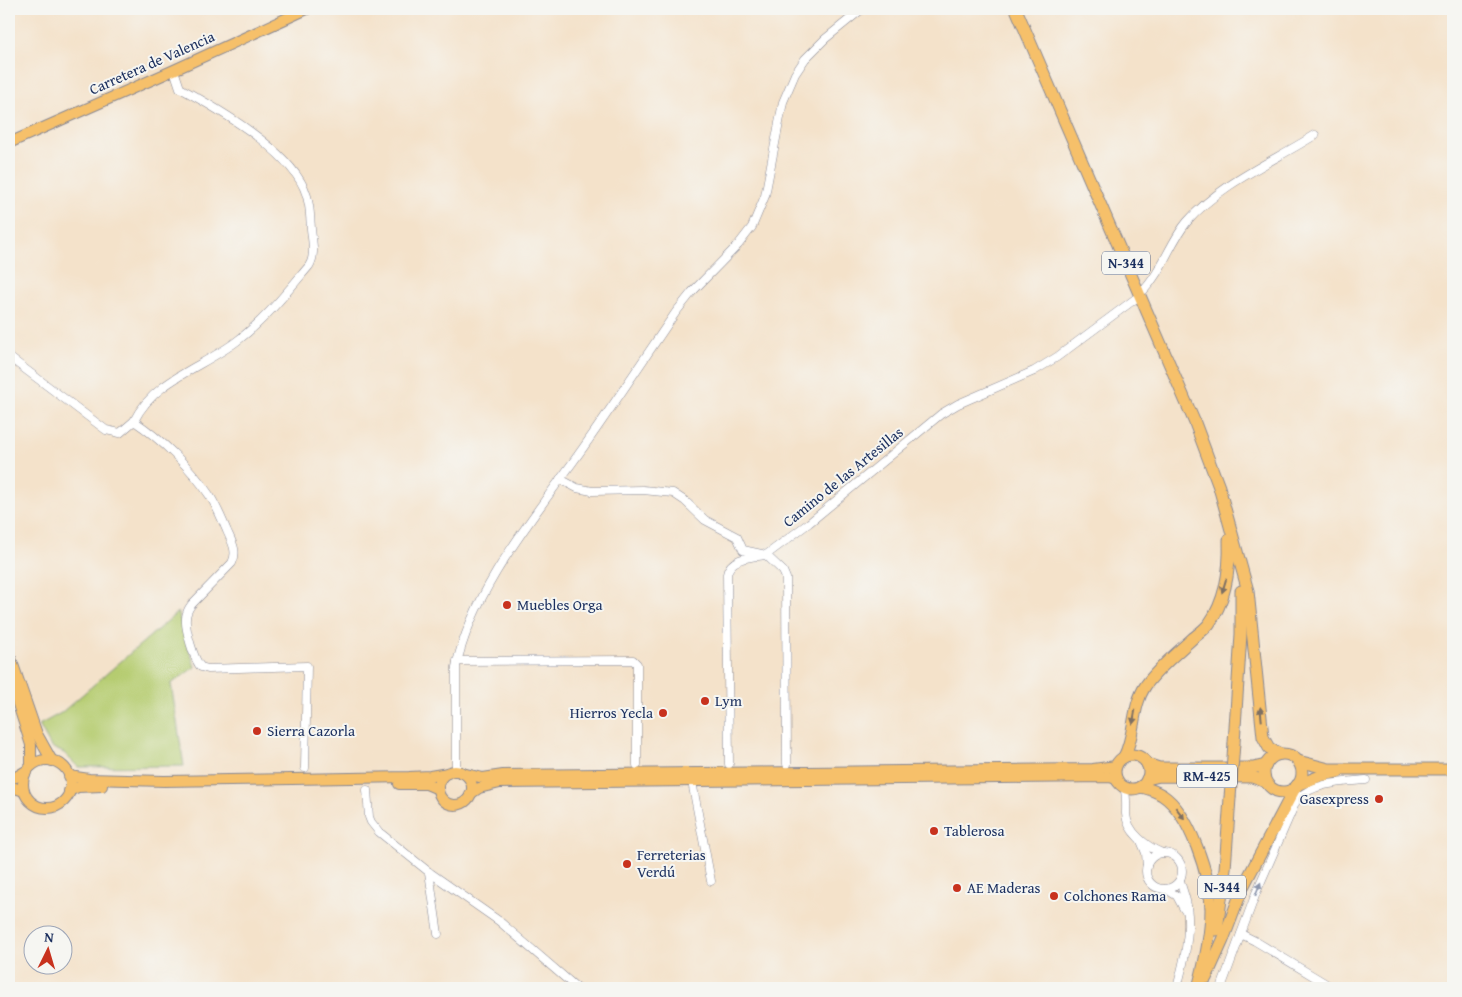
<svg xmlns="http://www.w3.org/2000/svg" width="1462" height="997" font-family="'Gentium Book Plus',serif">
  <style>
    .green { fill: #b5cc70; stroke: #687e67 }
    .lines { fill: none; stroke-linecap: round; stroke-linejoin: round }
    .minor-casing { stroke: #888894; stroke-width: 9 }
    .major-casing { stroke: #888894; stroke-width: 12 }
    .highway-casing { stroke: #888894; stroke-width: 13 }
    .minor { stroke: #fff; stroke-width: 8 }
    .major { stroke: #f6c06b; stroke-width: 10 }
    .highway { stroke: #f6c06b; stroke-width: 11 }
    .highway-bridge-casing { stroke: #888894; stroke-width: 13; stroke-linecap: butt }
    .highway-bridge { stroke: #f6c06b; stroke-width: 11 }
    .oneway { fill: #7e7064 }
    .oneway2 { fill: #8d97ae }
    .poi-dot { fill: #c8321e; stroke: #f6f6f2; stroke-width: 2 }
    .labels { text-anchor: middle; stroke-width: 4; stroke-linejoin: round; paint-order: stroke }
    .shield { fill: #f6f6f2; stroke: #5d6b8a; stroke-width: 1 }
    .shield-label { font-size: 14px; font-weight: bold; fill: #1b2f5e }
    .street-label { font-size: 15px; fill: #1b2f5e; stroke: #f6f6f2 }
    .poi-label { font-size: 15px; fill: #1b2f5e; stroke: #f6f6f2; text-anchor: start }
  </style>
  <rect width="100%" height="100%" fill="#f6f6f2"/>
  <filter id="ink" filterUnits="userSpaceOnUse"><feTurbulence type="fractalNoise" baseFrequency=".02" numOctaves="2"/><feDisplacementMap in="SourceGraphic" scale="10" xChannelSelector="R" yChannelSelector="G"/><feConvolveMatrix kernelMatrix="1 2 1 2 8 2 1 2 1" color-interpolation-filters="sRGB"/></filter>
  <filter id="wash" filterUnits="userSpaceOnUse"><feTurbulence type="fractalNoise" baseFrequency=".0096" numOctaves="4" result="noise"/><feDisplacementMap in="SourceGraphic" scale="20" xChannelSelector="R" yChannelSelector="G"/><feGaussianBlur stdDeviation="1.12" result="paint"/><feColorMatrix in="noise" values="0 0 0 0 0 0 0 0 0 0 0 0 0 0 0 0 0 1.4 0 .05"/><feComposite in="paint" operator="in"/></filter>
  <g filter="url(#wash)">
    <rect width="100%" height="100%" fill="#f4e2ca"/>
    <polygon class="green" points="178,612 195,667 171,684 184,766 78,767 64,753 51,747 39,725 61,713"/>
  </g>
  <g filter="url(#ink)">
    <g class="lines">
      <defs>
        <g id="minor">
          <path d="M1144,290C1163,270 1170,242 1187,222C1221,183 1272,162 1315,135"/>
          <path d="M9,357L106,430L120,433L134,421C161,439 192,469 210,496C217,507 222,519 227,531C232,542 238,552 232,563L192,604C188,609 186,613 186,619C185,628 194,661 201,667L208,669L307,666L305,768"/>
          <path d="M134,421C154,380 203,367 237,341C264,321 287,292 309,266C316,255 312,241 311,229C310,215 310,201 304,188C286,148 218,109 180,88L174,70"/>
          <polyline points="560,479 577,488 592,491 643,490 673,493 685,501 705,520 737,537 743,550 766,555 809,523 941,414 958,404 1034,371 1057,357 1135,299"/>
          <polyline points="457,661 633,660 637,664 637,765"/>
          <path d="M729,764L727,574C730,557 752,557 766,555L783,571L786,578L787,764"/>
          <path d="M456,771V667C473,588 537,513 583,448C615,403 645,357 676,312L692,292L738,245L752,227L765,196L783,102L795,74L805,59L825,39L862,9"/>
          <polyline points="693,787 711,881"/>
          <path d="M1124,787C1127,796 1126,804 1126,814C1127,832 1147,847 1162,853"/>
          <polyline points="367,790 369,817 371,822 379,832 429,872 499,921 577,988"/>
          <polyline points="1141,841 1146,853 1147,867"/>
          <circle cx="1164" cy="871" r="18"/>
          <polyline points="429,872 438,934"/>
          <polyline points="1166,889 1177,896 1184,909"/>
          <polyline points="1241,934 1255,941 1333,988"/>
          <path d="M1177,988C1184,962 1191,933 1187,906C1186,898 1182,889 1180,880"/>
          <path d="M1221,988L1256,893L1297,799C1314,782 1343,782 1366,780"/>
        </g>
        <g id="major">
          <polyline points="9,143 174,70 307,9"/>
          <polyline points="9,653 37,734 52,761"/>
          <polyline points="9,676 31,745 31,766"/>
          <circle cx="47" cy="784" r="24"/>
          <circle cx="455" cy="788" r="17"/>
          <polyline points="462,773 483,778 503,775 1093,769 1116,766"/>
          <polyline points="69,776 89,779 164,781 409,777 430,776 448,773"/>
          <polyline points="9,778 16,777 26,771"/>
          <polyline points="399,784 426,784 438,789"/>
          <polyline points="9,786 24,791"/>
          <polyline points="69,791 78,787 102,786"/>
          <polyline points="470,794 479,788 500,783 1109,777 1117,779"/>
        </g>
        <g id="highway">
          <polyline points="1016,9 1195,423 1219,487 1248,591 1263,737 1269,748 1280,754"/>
          <polyline points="1234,743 1241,634 1241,591"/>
          <circle cx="1283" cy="773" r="19"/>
          <circle cx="1132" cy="772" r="17"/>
          <path d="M1124,757C1136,734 1131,707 1146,685C1159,667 1176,654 1192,639C1197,635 1204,630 1209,624C1226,600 1230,568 1229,540"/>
          <polyline points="1298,761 1329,769 1453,769"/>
          <polyline points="1147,764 1159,768 1253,768 1266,765"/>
          <polyline points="1147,779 1160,776 1252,777 1266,782"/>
          <polyline points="1297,785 1320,776 1338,772"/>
          <path d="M1140,787C1148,788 1155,791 1162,795C1190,813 1210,876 1211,909C1211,936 1205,962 1198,988"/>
          <polyline points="1217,930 1225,869 1230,798"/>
          <polyline points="1206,978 1223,940 1243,887 1295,788"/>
        </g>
      </defs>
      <use href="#minor" class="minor-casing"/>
      <use href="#major" class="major-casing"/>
      <use href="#highway" class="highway-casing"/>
      <use href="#minor" class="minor"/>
      <use href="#major" class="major"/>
      <use href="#highway" class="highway"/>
      <defs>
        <polyline id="highway-bridge" points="1230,798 1234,743"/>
      </defs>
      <use href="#highway-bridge" class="highway-bridge-casing"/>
      <use href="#highway-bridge" class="highway-bridge"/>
    </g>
    <defs><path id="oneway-solid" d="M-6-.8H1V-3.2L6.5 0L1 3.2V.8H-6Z" transform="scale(1.25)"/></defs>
    <g class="oneway">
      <use href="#oneway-solid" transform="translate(1224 586) rotate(107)"/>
      <use href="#oneway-solid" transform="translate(1261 714) rotate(-96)"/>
      <use href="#oneway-solid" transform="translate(1134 717) rotate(100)"/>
      <use href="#oneway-solid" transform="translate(1180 813) rotate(52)"/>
    </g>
    <use class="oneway2" href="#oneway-solid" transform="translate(1258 889) rotate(-68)"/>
  </g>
  <g class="poi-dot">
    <circle cx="507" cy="605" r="5"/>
    <circle cx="705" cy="701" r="5"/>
    <circle cx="663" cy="713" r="5"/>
    <circle cx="257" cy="731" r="5"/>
    <circle cx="1379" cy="799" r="5"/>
    <circle cx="934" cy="831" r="5"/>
    <circle cx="627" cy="864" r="5"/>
    <circle cx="957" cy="888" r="5"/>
    <circle cx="1054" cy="896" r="5"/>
  </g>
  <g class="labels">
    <g class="shield">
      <rect x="1102" y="251.5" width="48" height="23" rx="4"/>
      <rect x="1177" y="764.5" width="60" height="23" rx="4"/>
      <rect x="1198" y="875.5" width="48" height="23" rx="4"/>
    </g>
    <g class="shield-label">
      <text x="1126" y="268">N-344</text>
      <text x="1207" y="781">RM-425</text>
      <text x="1222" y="892">N-344</text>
    </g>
    <g class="street-label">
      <text transform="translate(152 63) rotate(-24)" y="5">Carretera de Valencia</text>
      <text transform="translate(843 477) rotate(-39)" y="5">Camino de las Artesillas</text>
    </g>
    <g class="poi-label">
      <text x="517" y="610">Muebles Orga</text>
      <text x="715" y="706">Lym</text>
      <text x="653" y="718" text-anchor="end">Hierros Yecla</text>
      <text x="267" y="736">Sierra Cazorla</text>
      <text x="1369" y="804" text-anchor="end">Gasexpress</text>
      <text x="944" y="836">Tablerosa</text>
      <text x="637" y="860">Ferreterias<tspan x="637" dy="17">Verdú</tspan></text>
      <text x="967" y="893">AE Maderas</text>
      <text x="1064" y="901">Colchones Rama</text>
    </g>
  </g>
  <rect width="1462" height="997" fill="none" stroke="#f6f6f2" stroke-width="30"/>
  <g transform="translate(48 950) rotate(5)"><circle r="24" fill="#f6f6f2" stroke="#9ea6b7"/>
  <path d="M0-4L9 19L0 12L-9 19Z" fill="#c8321e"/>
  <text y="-8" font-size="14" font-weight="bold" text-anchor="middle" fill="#1b2f5e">N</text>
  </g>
</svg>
